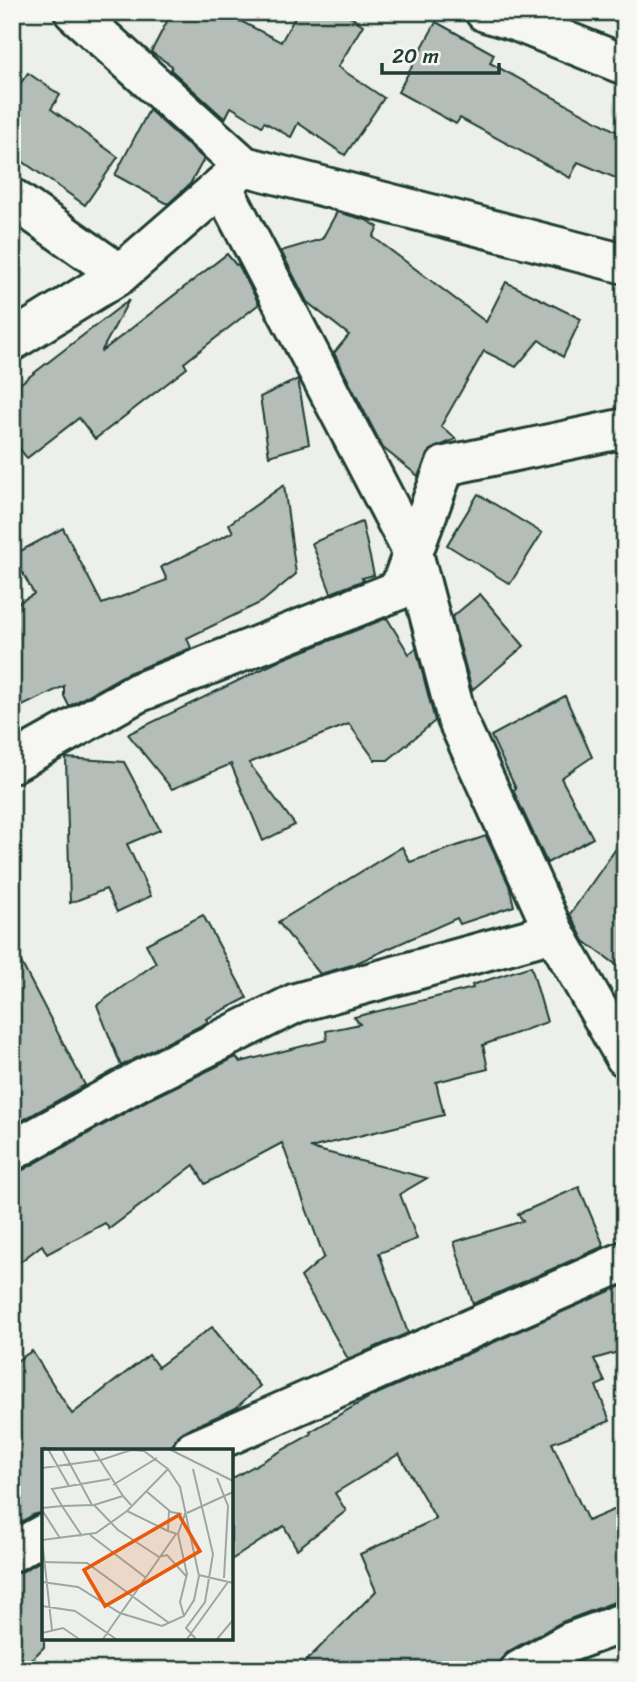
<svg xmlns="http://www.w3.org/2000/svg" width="637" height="1682" font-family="Sriracha,sans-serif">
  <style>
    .building { fill: #b4bdb8; stroke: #1f3d34; stroke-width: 2 }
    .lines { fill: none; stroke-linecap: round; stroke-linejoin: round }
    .street-casing { stroke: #1f3d34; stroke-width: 44 }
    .street { stroke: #f6f6f2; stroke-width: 38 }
    .inset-road { fill: none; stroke: #9ba8a1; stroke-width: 2 }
    .view { fill: #e8590c; fill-opacity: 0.15; stroke: #e8590c; stroke-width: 3.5 }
    .inset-edge { fill: none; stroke: #1f3d34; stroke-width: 3.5 }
  </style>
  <rect width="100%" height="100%" fill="#edefea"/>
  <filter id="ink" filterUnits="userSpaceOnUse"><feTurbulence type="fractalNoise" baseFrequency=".0143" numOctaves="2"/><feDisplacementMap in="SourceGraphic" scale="14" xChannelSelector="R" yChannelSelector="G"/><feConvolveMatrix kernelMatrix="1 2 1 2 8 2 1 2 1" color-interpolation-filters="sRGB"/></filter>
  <g filter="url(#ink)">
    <g class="building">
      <polygon points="172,12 223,12 281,42 298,12 343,12 363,25 338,67 384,98 345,155 298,123 291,137 264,122 262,126 231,107 225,119 171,70 172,66 151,52"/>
      <polygon points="436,22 494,54 490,63 625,136 625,182 578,162 570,178 460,118 456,124 398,92"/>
      <polygon points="28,73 60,95 51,109 118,157 85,205 12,154 12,95"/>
      <polygon points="149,110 204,159 190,184 168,204 115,175"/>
      <polygon points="337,212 366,220 378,227 373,237 486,322 506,282 581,319 563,357 539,340 516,367 484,351 441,426 456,439 430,450 418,476 383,448 334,353 349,335 307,302 281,251 322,239"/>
      <polygon points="227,254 236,265 238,264 259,304 184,363 187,368 95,439 79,418 27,458 12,439 12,390 129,300 101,352"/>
      <polygon points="298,379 309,444 269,456 260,397"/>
      <polygon points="284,485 296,574 262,602 187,638 191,648 126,674 69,706 64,696 64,686 12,711 12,606 34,594 13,555 63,528 102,604 167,580 161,567 233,532 229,524"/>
      <polygon points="478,494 542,533 510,584 447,545"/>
      <polygon points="362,522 374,575 362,578 364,580 331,593 312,543"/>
      <polygon points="480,594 524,646 472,690 452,617"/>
      <polygon points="387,618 409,654 416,648 435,721 388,760 375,760 349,724 249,763 295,825 263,841 231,764 172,789 128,734 283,659"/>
      <polygon points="565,696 592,757 561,778 593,838 547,863 513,790 516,789 491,736"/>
      <polygon points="66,758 124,762 160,830 127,844 151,896 117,912 106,889 70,903"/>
      <polygon points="486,836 509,885 514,906 460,924 457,918 352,965 320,974 278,922 402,847 410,862"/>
      <polygon points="625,836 625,971 584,941 570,914"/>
      <polygon points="203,915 247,998 206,1019 208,1022 121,1066 97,1005 156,963 146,944"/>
      <polygon points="12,945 85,1085 12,1126"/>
      <polygon points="531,966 547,1022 483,1045 488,1069 436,1082 444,1115 310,1148 427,1178 400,1194 417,1239 379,1253 408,1333 348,1359 301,1277 324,1257 282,1143 205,1184 194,1165 109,1229 105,1223 47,1254 42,1245 12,1268 12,1173 23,1170 150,1099 236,1057 240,1062 327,1040 326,1031 360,1024 354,1017 473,988 472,985"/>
      <polygon points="579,1187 604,1246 473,1304 454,1242 523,1221 518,1214"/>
      <polygon points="621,1286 625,1294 625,1350 594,1359 605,1382 596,1386 610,1421 552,1443 588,1521 618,1508 625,1525 625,1598 562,1622 509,1651 501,1659 498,1670 297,1670 376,1591 360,1554 436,1519 399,1454 335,1493 346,1511 297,1549 284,1526 231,1560 231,1479 311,1434 310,1432 370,1397"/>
      <polygon points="212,1327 260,1386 236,1408 184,1431 176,1438 169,1451 44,1451 44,1512 33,1515 12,1527 12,1364 32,1351 72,1414 149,1355 158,1367"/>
      <polygon points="44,1559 44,1647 21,1670 12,1670 12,1574 23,1571"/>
    </g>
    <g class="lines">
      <defs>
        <g id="street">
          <polyline points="74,12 244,166 625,264"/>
          <polyline points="485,12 518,22 625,65"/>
          <polyline points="222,186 413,553 457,719 554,932 625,1057"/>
          <polyline points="12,198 120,274 241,169"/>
          <polyline points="12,341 120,274"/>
          <polyline points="12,763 137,693 399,590 445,466 625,428"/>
          <polyline points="12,1151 140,1080 296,1003 554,932"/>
          <polyline points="193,1451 625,1261"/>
          <polyline points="12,1552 44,1534"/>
          <polyline points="520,1670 570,1642 625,1622"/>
        </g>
      </defs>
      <use href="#street" class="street-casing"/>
      <use href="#street" class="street"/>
    </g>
  </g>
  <g transform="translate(42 1449)">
    <rect width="191" height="191" fill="#edefea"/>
    <path class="inset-road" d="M6,0L27,37M20,0L50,56M51,0L81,47M127,0L191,32M0,19L59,11L89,1L102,2L126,20M151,20L171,105L163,153L144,179L154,190M175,29L186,57L182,129M68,30L10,40L20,57L52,56L81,47L89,56M71,36L115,9M104,42L129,63L140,65M52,56L76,81L117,108L125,106L145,128M0,59L20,57L40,87M0,61L18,89M85,62L126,82M127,62L126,82L135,85M145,64L191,43M48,86L103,128M0,90L10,181M0,91L54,84L85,62L126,20L138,38L157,127L152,151L142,167L120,177L78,164L36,138L0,133M0,113L45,114L127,174M157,126L191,134M0,157L33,162L74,190M142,167L138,153L145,125L136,85L144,62M0,184L21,179L37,190M61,190L134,85M145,190L186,133M175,190L191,171"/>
    <path class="view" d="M137,66L158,102L63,157L42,121Z"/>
    <rect width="191" height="191" class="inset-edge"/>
  </g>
  <rect width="637" height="1682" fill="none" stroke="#f6f6f2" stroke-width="42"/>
  <rect x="21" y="21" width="595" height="1640" fill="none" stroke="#1f3d34" stroke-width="2.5" filter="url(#ink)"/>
  <path d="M382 63v10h117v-10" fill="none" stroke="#1f3d34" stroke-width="3.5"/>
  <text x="392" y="63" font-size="21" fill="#1f3d34" stroke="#f6f6f2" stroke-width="5" paint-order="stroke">20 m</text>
</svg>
